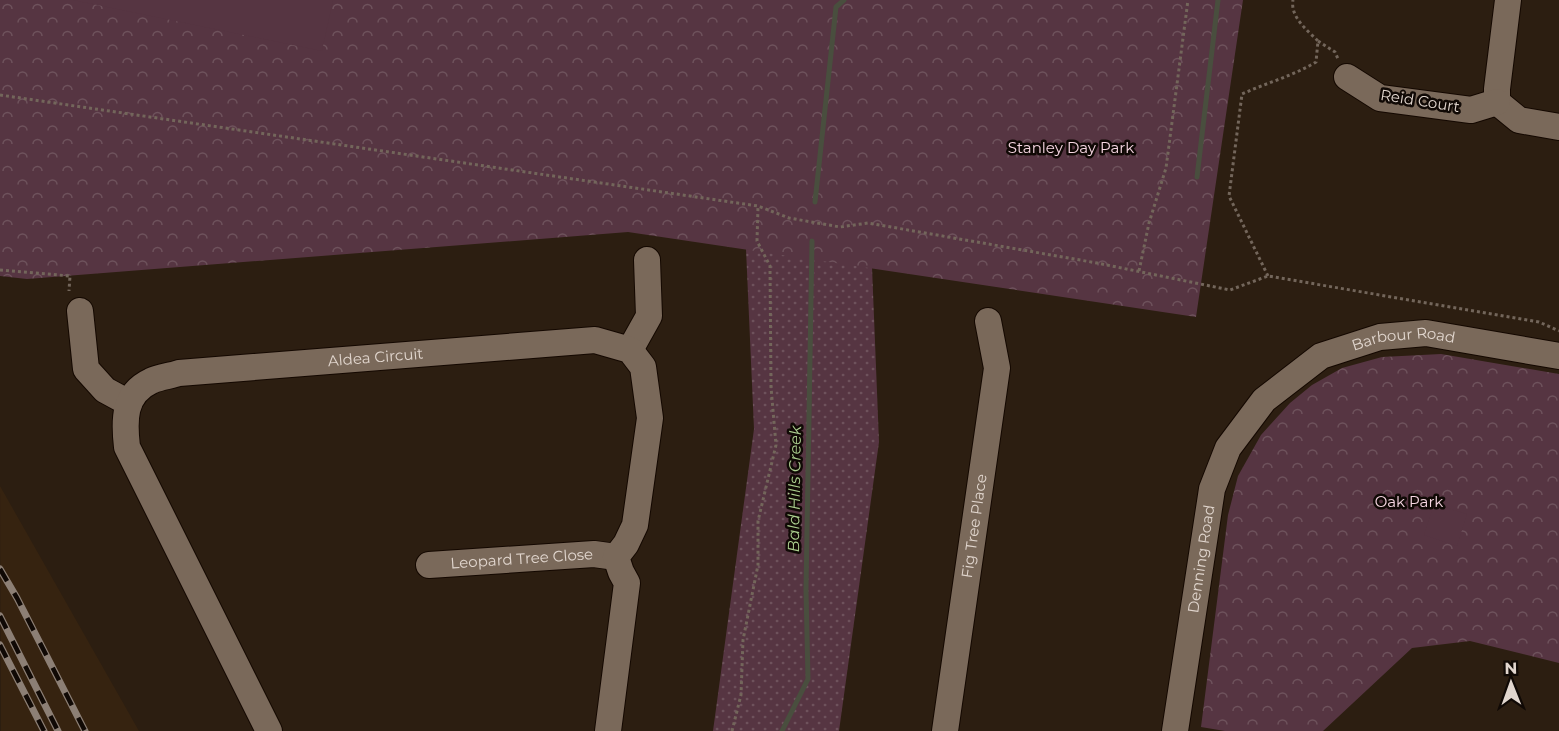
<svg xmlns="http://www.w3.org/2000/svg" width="1559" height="731" font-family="Montserrat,sans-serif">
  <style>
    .built { fill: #362310 }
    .grass { fill: url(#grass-dots) }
    .forest { fill: url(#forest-crowns) }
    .pitch { fill: #563542 }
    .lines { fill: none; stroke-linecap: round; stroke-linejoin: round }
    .stream { stroke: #494e3e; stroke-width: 5 }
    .minor-casing { stroke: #140800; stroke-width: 28 }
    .path { stroke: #73665b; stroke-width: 3; stroke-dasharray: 3 3; stroke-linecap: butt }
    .minor { stroke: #7a695a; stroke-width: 26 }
    .rail-casing { stroke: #8c7f75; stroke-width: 7 }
    .rail { stroke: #100905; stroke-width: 4.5; stroke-dasharray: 14; stroke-linecap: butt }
    .labels { text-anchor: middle; stroke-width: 5; stroke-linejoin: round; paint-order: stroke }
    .street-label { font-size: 15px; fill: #e1d6ce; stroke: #100905 }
    .park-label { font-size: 15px; fill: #f7d7e3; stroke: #100905 }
    .water-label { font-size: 16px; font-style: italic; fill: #accf8f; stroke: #100905 }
  </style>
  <defs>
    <pattern id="grass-dots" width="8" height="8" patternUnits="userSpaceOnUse" patternTransform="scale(1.5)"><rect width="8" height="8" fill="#563542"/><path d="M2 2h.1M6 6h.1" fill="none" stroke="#6e525c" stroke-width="1.8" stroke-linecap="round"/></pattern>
    <pattern id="forest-crowns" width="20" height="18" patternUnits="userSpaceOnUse" patternTransform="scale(1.5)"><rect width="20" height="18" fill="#563542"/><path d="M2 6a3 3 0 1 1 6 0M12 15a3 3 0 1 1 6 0" fill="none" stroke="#6e525c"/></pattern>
  </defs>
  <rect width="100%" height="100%" fill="#2c1e11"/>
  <polygon class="built" points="0,486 139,731 1,731"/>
  <polygon class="grass" points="746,249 872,267 879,442 839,731 713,731 754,429"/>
  <g class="forest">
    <polygon points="0,0 1243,0 1196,317 628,232 27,279 0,276"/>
    <polygon points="1441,354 1559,374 1559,663 1470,641 1412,648 1323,731 1225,731 1201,727 1228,515 1238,476 1261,435 1290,403 1312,385 1342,368 1382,357"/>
  </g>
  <g class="pitch">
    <polygon points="73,0 333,0 322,51"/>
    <polygon points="1434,504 1467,514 1457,546 1424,535"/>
  </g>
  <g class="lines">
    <g class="stream">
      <polyline points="1197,177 1218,0"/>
      <polyline points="815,202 836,7 844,0"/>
      <polyline points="782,731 808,679 806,590 812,241"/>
    </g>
    <defs>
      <g id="minor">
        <polyline points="1508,0 1497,89 1497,102 1519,120 1559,127"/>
        <polyline points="1347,77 1380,98 1471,110 1497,102"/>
        <polyline points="80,311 86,369 105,390 129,403"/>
        <polyline points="630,350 649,316 647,260"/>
        <path id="s1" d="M429,565L594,554L616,557"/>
        <path id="s2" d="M269,731L127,447C124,421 123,394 151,381C159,377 170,376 179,373L595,340L630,350L643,367L650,418L635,525L626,544L616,557L621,572L627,583L608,731"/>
        <path id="s3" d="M945,731L997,368L988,321"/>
        <path id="s4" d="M1175,731L1212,489L1228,448L1264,400L1321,356L1380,337L1426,333L1559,356"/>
      </g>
    </defs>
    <use href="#minor" class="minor-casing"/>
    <g class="path">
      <polyline points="1318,41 1335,52 1338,59"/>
      <polyline points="0,95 758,206 789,218 840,227 868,223 1097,263 1230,290 1268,276 1539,322 1559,331"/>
      <polyline points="0,270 70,276 69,291"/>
      <polyline points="1139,271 1149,223 1166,168 1188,0"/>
      <path d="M1268,276L1229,196L1242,94C1266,83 1293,76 1316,62L1318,41C1307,30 1290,17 1293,0"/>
      <polyline points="732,731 741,695 743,640 758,565 758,521 776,445 771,387 770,266 757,241 758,207"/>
    </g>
    <use href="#minor" class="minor"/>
    <defs>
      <g id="rail">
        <polyline points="0,569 17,598 85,731"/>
        <polyline points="0,616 58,731"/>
        <polyline points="0,645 44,731"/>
      </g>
    </defs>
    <use href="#rail" class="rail-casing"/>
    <use href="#rail" class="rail"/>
  </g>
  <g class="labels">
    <g class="street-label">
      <text transform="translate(1420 101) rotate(9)" y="5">Reid Court</text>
      <text dy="5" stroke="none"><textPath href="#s4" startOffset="506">Barbour Road</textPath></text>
      <text dy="5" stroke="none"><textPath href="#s2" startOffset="620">Aldea Circuit</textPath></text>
      <text dy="5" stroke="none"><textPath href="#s3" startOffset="207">Fig Tree Place</textPath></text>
      <text dy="5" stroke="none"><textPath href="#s4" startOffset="174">Denning Road</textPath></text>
      <text dy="5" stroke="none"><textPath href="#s1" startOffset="93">Leopard Tree Close</textPath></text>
    </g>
    <g class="park-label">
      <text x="1071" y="153">Stanley Day Park</text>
      <text x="1409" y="507">Oak Park</text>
    </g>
    <g class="water-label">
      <text transform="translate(794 489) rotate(-89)" y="6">Bald Hills Creek</text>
    </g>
  </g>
  <g transform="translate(1511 683) rotate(359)" stroke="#100905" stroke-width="4.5" paint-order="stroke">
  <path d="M0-4.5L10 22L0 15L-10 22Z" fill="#e1d6ce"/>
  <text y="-9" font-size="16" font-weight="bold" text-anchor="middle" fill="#e1d6ce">N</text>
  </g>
</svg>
